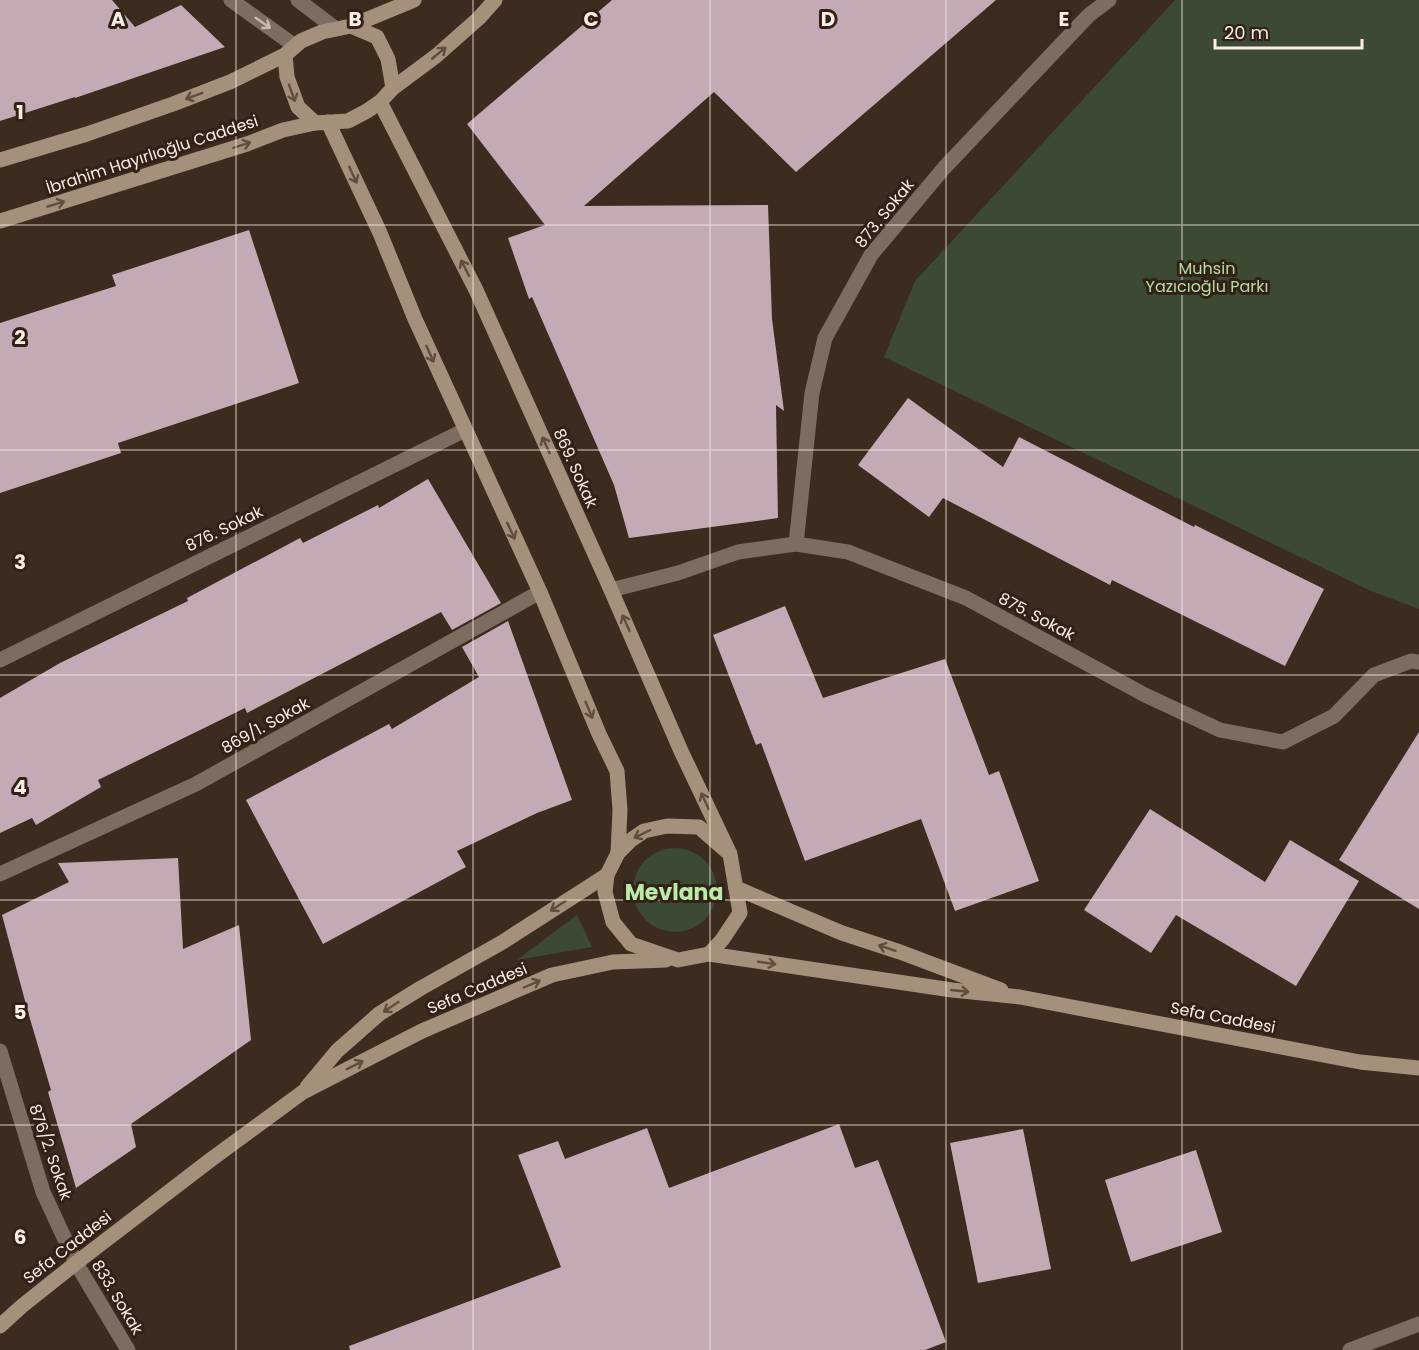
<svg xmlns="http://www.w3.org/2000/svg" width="1419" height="1350" font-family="Poppins,sans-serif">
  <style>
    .green { fill: #3c4a34 }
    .building { fill: #c3aab4 }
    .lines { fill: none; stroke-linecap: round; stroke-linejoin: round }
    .street { stroke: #7b6d60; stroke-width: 15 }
    .secondary { stroke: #a5907b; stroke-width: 15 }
    .oneway { stroke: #c7bab0 }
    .oneway2 { stroke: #604d3e }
    .grid { fill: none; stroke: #faeee6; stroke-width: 1.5; stroke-opacity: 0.55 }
    .labels { text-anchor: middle; stroke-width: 6; stroke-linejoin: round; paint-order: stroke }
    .street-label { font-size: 16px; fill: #faeee6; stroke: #322116 }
    .park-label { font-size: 16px; fill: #b6dda2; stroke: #322116 }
    .district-label { font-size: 22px; font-weight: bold; fill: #bbeaa9; stroke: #322116 }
    .grid-label { font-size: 20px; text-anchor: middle; font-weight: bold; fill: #faeee6; stroke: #322116; stroke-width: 6; stroke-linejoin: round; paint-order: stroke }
  </style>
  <rect width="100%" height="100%" fill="#3c2b1f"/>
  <g class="green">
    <polygon points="1175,0 1419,0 1419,609 1371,591 884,357 915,281"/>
    <circle cx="675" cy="890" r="42"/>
    <polygon points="577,915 592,947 517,960"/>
  </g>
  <g class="building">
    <polygon points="0,0 112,0 135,27 181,5 225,47 75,98 75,97 0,121"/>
    <polygon points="612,0 996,0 796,172 714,92 584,206 768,205 772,319 784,411 776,405 778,518 629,538 614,485 532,297 529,299 508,238 545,225 467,124"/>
    <polygon points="249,230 299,383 118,443 121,453 0,493 0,323 116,286 112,275"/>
    <polygon points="908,398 1003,467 1019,437 1194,527 1195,525 1324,589 1285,666 1112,580 1110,585 943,498 929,517 858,465"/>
    <polygon points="428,479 501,603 452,630 441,612 247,713 245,708 98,780 101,787 36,825 32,818 0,833 0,698 60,663 188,601 187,598 300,538 303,543 378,505 379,508"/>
    <polygon points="785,606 823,698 945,659 989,775 999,771 1039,881 955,911 921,819 805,861 761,743 756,745 713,635"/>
    <polygon points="508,621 572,800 537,813 457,851 466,867 323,944 246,800 389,724 392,729 479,677 462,647"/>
    <polygon points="1419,732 1419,909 1339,860"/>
    <polygon points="1150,809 1265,882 1290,840 1359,881 1296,986 1176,915 1151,953 1084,910"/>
    <polygon points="178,858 183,949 239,925 251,1040 131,1124 136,1147 76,1188 48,1092 51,1090 28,1012 2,915 69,882 58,863"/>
    <polygon points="839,1124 855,1168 878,1160 946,1342 925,1350 350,1350 349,1346 561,1267 518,1155 558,1141 565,1159 647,1128 669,1188"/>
    <polygon points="1023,1129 1051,1269 978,1283 950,1143"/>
    <polygon points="1196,1150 1222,1232 1131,1262 1105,1180"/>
  </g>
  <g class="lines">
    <g class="street">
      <polyline points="231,0 295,46"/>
      <polyline points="298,0 336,29"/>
      <polyline points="796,544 812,393 825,338 871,255 944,168 1089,15 1109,0"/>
      <polyline points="611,590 678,573 738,552 796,544 848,552 966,598 1145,695 1220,730 1283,742 1334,716 1374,675 1411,661 1419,662"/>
      <polyline points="0,660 465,430"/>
      <polyline points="0,874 196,784 540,592"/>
      <polyline points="0,1051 43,1192 76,1263 128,1350"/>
      <polyline points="1350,1350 1419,1324"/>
    </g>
    <g class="secondary">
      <polyline points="351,26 377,37 388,59 393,88"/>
      <polyline points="285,55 287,77 298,107 315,123"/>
      <polyline points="380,102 476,290 611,590 681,751 730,854 740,913 722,940 709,954 678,960 631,944 613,922 605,892 607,875 618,853 631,840 644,831 667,826 699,827 730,854"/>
      <polyline points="328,122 380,233 415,319 540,592 599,734 617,771 620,810 618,853"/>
      <polyline points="0,160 87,134 173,104 230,82 285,55 301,41 322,32 351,26 414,0"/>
      <polyline points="0,221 247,144 283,130 315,123 348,121 367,111 380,102 393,88 436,56 479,18 495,0"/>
      <polyline points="736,888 842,933 900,952 1001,990"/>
      <polyline points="709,954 952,990 1020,997 1360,1062 1419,1068"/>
      <polyline points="307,1087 337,1051 379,1014 421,988 501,943 607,875"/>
      <polyline points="0,1326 22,1306 76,1263 209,1161 303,1092 422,1031 552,975 613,962 666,960"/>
    </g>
  </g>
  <defs><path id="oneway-shaft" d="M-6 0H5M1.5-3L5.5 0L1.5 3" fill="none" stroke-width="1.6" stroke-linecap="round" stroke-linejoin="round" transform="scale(1.5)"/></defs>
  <use class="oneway" href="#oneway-shaft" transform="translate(263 23) rotate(35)"/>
  <g class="oneway2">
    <use href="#oneway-shaft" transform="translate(439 53) rotate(-40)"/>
    <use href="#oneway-shaft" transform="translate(292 93) rotate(70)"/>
    <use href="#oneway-shaft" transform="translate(194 96) rotate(159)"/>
    <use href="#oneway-shaft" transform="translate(242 145) rotate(-18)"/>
    <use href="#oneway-shaft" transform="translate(353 175) rotate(65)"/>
    <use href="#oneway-shaft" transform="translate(56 204) rotate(-17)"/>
    <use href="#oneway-shaft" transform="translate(465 268) rotate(-117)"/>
    <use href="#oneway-shaft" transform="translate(430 354) rotate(66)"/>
    <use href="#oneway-shaft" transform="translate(546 445) rotate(-114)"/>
    <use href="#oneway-shaft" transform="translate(511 531) rotate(65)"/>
    <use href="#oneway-shaft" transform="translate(626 623) rotate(-114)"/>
    <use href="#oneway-shaft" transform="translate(589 710) rotate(67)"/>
    <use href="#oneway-shaft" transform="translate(705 801) rotate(-115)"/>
    <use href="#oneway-shaft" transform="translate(642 834) rotate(154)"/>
    <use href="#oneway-shaft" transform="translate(558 906) rotate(147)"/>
    <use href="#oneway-shaft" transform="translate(887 948) rotate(-162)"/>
    <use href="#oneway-shaft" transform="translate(767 963) rotate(9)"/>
    <use href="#oneway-shaft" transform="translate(532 984) rotate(-23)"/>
    <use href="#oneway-shaft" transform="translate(960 991) rotate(6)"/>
    <use href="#oneway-shaft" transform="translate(391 1007) rotate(147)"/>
    <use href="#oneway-shaft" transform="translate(355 1065) rotate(-27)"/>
  </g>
  <path class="grid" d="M236,0V1350M473,0V1350M710,0V1350M946,0V1350M1182,0V1350M0,225H1419M0,450H1419M0,675H1419M0,900H1419M0,1125H1419"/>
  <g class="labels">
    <g class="street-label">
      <text transform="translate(152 154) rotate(-18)" y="6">İbrahim Hayırlıoğlu Caddesi</text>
      <text transform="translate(884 213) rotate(-51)" y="6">873. Sokak</text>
      <text transform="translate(576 468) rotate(66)" y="6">869. Sokak</text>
      <text transform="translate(224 528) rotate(-26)" y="6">876. Sokak</text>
      <text transform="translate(1037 616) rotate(28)" y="6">875. Sokak</text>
      <text transform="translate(265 725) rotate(-29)" y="6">869/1. Sokak</text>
      <text transform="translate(477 988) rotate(-23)" y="6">Sefa Caddesi</text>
      <text transform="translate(1223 1017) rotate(11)" y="6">Sefa Caddesi</text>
      <text transform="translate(51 1152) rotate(71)" y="6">876/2. Sokak</text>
      <text transform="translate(67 1247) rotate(-38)" y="6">Sefa Caddesi</text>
      <text transform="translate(118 1297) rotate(59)" y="6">833. Sokak</text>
    </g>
    <g class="park-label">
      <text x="1207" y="274">Muhsin<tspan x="1207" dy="18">Yazıcıoğlu Parkı</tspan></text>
    </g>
    <g class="district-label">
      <text x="674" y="900">Mevlana</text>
    </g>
  </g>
  <g class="grid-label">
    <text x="118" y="26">A</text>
    <text x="355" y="26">B</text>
    <text x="591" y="26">C</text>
    <text x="828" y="26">D</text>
    <text x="1064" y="26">E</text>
    <text x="20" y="119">1</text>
    <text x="20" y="344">2</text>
    <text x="20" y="569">3</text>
    <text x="20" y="794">4</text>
    <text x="20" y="1019">5</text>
    <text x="20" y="1244">6</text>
  </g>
  <path d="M1215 39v9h147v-9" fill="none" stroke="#faeee6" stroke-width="3"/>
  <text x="1224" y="39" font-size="18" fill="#faeee6" stroke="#322116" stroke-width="4.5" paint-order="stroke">20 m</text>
</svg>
